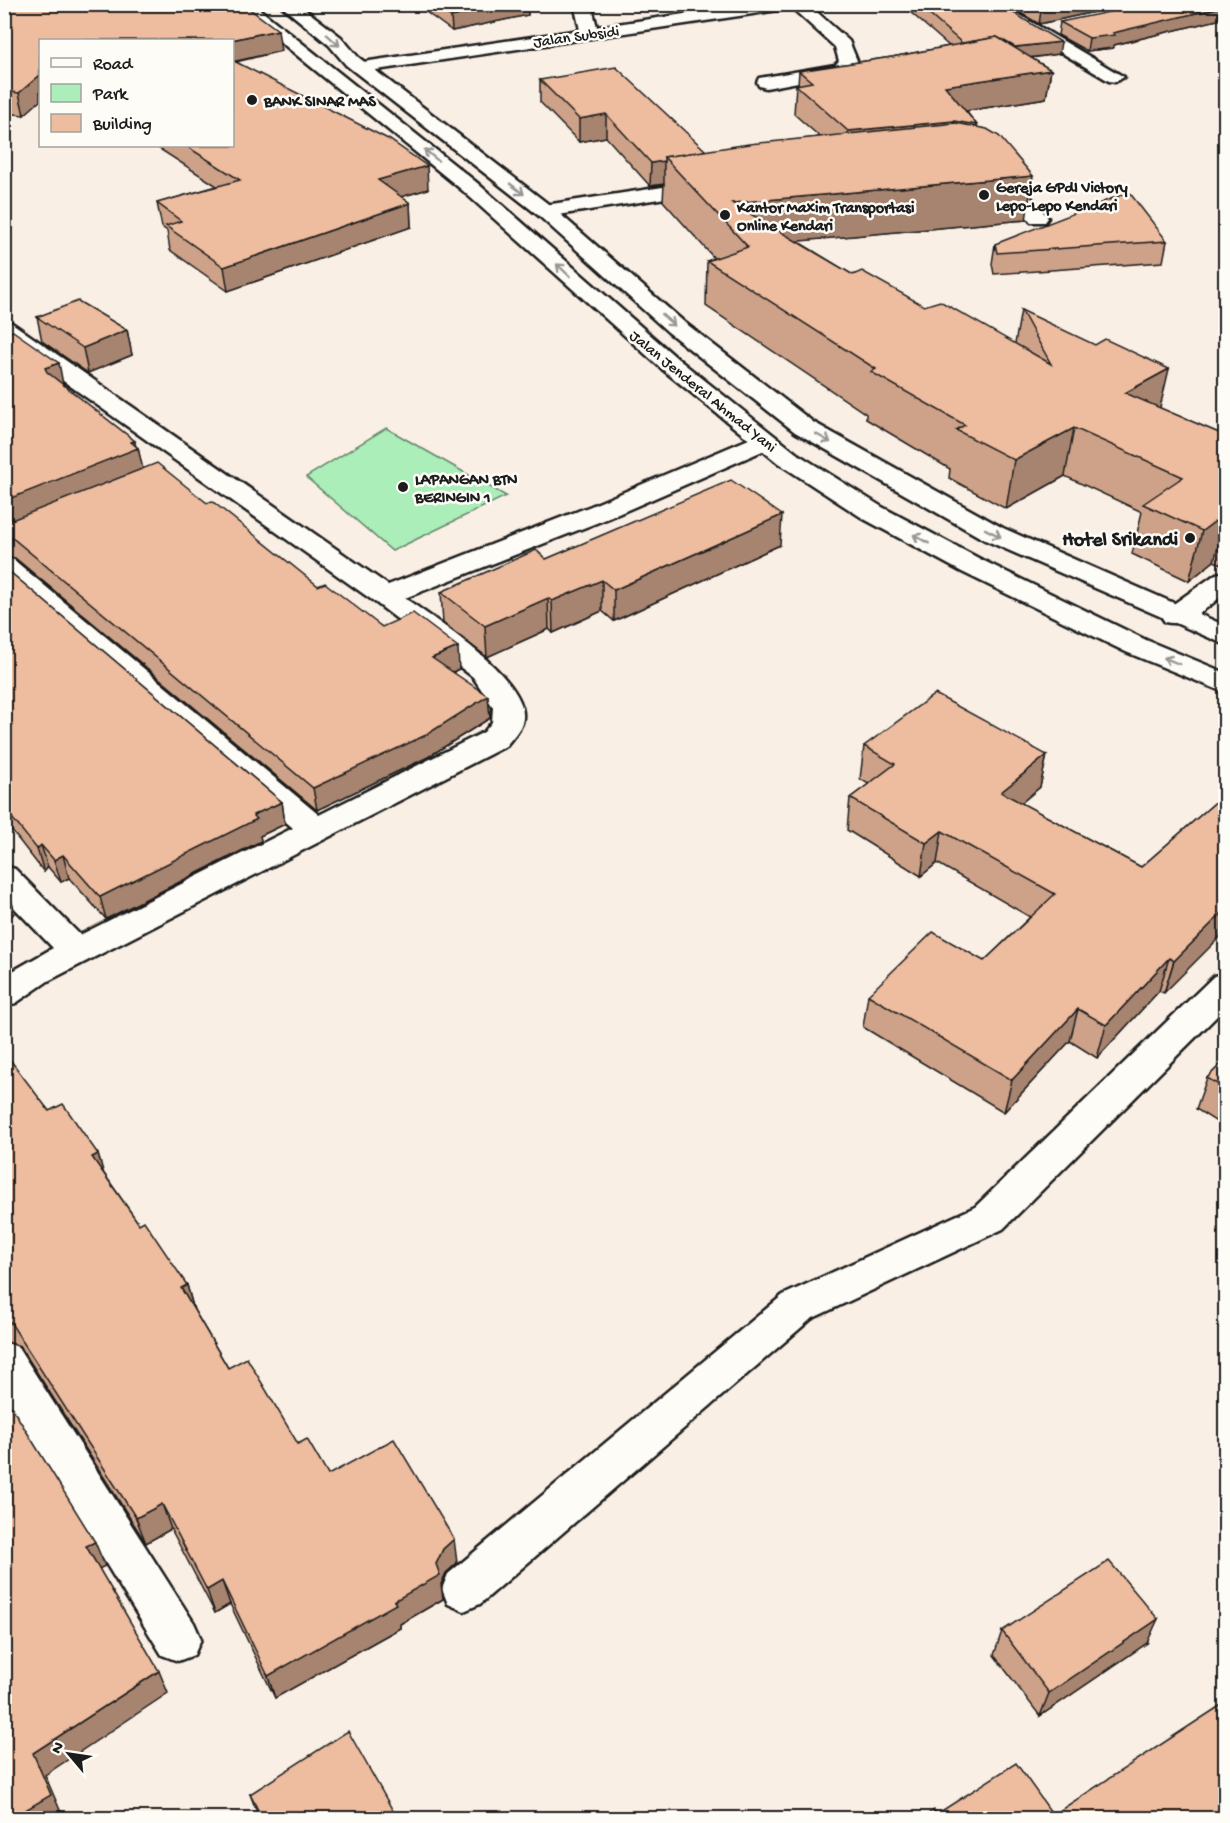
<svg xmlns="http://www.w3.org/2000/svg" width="1230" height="1823" font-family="'Gochi Hand',sans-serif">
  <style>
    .green { fill: #abeeb9; stroke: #64856a; stroke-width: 1.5 }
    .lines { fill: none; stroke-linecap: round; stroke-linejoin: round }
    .minor-casing { stroke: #1c1c1c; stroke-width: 5 }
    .trunk-casing { stroke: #1c1c1c; stroke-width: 5 }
    .minor { fill: #fdfcf7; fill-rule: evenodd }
    .trunk { fill: #fdfcf7; fill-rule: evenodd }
    .wall { fill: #cda289; stroke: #1c1c1c; stroke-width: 1.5 }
    .shaded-wall { fill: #a7846f; stroke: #1c1c1c; stroke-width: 1.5 }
    .building { fill: #eebc9f; stroke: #1c1c1c; stroke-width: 1.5 }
    .oneway { stroke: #989794 }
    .poi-dot { fill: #1c1c1c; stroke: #fdfcf7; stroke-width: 2 }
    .labels { text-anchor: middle; stroke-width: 5; stroke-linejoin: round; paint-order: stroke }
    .far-street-label { font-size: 16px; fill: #1c1c1c; stroke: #fdfcf7 }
    .far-poi-label { font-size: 16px; font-weight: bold; fill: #1c1c1c; stroke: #fdfcf7; text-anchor: start }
    .poi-label { font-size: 20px; font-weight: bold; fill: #1c1c1c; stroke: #fdfcf7; text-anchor: end }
  </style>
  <rect width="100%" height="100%" fill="#faefe5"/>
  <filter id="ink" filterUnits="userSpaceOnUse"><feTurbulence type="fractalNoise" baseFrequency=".0167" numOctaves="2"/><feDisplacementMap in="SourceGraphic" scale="12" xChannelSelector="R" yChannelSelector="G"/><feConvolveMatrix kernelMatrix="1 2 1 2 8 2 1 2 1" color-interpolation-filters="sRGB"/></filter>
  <g filter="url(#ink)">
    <polygon class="green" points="386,428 506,496 392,551 306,477"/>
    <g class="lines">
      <defs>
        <g id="minor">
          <polygon points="574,4 591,4 597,27 751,4 808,4 849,41 858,63 847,73 841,74 766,88 759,86 757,82 759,78 835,65 839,61 835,47 792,8 363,72 354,67 363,62 580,30"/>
          <polygon points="980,4 1001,4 1124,77 1115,82 1109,81"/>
          <polygon points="999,166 1006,168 1045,214 1048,218 1045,222 1031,222 992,176 989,172 992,168"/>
          <polygon points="709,180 716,182 719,186 716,190 545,217 538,215 535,211 538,207 545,205"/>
          <path d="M4,321L12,323L388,585L591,506L756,436L765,434L774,436L777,441L774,446L609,518L405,598C433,619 535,682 522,723C519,731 511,739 506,746L48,981L16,1003L4,1007V976L53,948L4,897V866L15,869L80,935L293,828L4,580V558L14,560L319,815L484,732L492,722L493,707L473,677L375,602L4,339Z"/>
          <path d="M1226,572V593C1208,606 1188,628 1165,622L1161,616L1165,610L1216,574Z"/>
          <polygon points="1226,973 1226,1007 1003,1229 811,1319 480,1604 464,1611 448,1604 442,1589 448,1574 783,1295 975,1207 1214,976"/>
          <polygon points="4,1342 18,1347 194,1623 201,1639 194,1655 178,1661 162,1655 4,1397"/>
        </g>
        <g id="trunk">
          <polygon points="234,4 253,4 476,182 678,359 796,453 882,507 982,560 1146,640 1226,673 1226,693 1126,652 962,572 864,519 778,463 662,369 462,190"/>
          <polygon points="279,4 298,4 341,37 358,57 552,207 684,322 813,422 1003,528 1226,626 1226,645 985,540 795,432 668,332 538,215 346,65 329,45"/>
        </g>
      </defs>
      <use href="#minor" class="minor-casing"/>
      <use href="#trunk" class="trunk-casing"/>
      <use href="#minor" class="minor"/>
      <use href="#trunk" class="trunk"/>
    </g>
    <g class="wall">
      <polygon points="4,4 281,51 236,62 428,189 401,197 410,203 411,227 228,291 170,250 167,231 162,227 157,203 217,186 155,146 232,146 40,40 24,115 4,113"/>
      <polygon points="415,4 528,4 528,15 452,31"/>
      <polygon points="901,4 999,4 1059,54 1031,58 1051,70 1046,98 966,111 977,125 977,127 1026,220 797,241 853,275 924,306 1015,344 1021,310 1160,408 1226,436 1226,566 1214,561 1189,581 1132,554 1142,512 1065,476 1006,509 949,478 950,469 866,419 866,414 706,306 707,261 714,258 663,201 664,184 650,186 606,137 579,142 540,102 540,80 706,151 820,137 794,114 796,85 798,85 799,71 892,57 949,46"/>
      <polygon points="1006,4 1131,4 1039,24"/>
      <polygon points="1226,4 1226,18 1114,45 1113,48 1087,51 1058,35 1060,22"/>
      <polygon points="1167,241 1163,262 994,274 992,264 995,244"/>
      <polygon points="37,317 127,330 132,355 88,373 42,341"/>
      <polygon points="4,334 138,448 142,468 207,503 318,586 382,627 459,669 453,672 490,718 428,757 317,810 15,558 4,556"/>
      <polygon points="780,545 614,621 602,611 553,633 549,629 487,657 443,623 441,592"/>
      <polygon points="4,567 282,802 285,824 260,836 261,841 106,919 69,878 61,882 48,867 44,872 4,821"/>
      <polygon points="864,746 1047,755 1040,787 1021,803 1141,867 1226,793 1164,993 1159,991 1097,1058 1070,1041 1004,1112 863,1027 868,995 984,961 1030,917 937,863 921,876 847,830 850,798 869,784 860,779"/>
      <polygon points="4,1059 105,1175 139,1224 187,1285 194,1310 228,1368 328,1475 457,1563 446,1573 441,1584 443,1599 400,1624 400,1628 275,1698 230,1604 215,1613 171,1529 146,1543 20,1346 4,1341"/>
      <polygon points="1226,1059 1226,1128 1196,1109 1207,1078"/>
      <polygon points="1002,1631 1147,1643 1040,1716 994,1655"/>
      <polygon points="250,1794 397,1818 259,1818"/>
    </g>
    <g class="shaded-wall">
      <polygon points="511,4 528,4 528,15 452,31 451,17"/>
      <polygon points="1074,4 1131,4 1039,24 1041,11"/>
      <polygon points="1226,6 1226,18 1114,45 1113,48 1087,51 1089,38"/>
      <polygon points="278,30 281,51 232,62 232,40"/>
      <polygon points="1061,42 1059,54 971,65 973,52"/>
      <polygon points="1051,70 1046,98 941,115 945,86"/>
      <polygon points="40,75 40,101 24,115 19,93"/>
      <polygon points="606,114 606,137 579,142 579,119"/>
      <polygon points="954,121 951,150 846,161 848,131"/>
      <polygon points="664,161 664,184 650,186 651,163"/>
      <polygon points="427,166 428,189 380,203 378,180"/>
      <polygon points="1033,176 1026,220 746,246 732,203"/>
      <polygon points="410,203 411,227 228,291 224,267"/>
      <polygon points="127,330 132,355 88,373 83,348"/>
      <polygon points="59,363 63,384 50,389 45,368"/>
      <polygon points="1169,369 1158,416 1125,393"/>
      <polygon points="1074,428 1065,476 1006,509 1014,460"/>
      <polygon points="135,441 136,449 138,448 143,469 4,525 4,501"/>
      <polygon points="1226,513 1226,519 1214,561 1189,581 1202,531"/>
      <polygon points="782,515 780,545 614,621 614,590"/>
      <polygon points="602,580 602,611 553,633 552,601"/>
      <polygon points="548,598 549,629 487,657 485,626"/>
      <polygon points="458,647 459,669 433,681 432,658"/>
      <polygon points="488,696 490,718 428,757 317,810 313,788"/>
      <polygon points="1047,755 1040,787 995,825 1001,792"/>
      <polygon points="282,802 285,824 260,836 261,841 106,919 100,897 253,815"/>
      <polygon points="942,831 937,863 921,876 926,843"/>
      <polygon points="41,845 48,867 44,872 37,849"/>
      <polygon points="63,855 69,878 61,882 54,860"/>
      <polygon points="6,884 15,912 4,925 4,886"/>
      <polygon points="1226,909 1226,931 1164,993 1174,961"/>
      <polygon points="1169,958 1159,991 1097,1058 1106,1025"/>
      <polygon points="1078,1009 1070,1041 1004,1112 1012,1080"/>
      <polygon points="98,1154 106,1181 92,1157"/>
      <polygon points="187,1285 194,1311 181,1288"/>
      <polygon points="162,1504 171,1529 146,1543 136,1518"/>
      <polygon points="454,1539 457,1563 446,1573 441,1584 443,1599 400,1624 400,1628 275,1698 268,1676 394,1601 436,1564 443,1549"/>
      <polygon points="95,1542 105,1566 97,1570 86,1546"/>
      <polygon points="222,1581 230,1604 215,1613 207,1590"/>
      <polygon points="1158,1619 1147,1643 1040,1716 1049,1693"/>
      <polygon points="159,1671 168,1693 45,1775 63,1817 60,1818 12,1818 33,1753"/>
      <polygon points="1226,1808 1226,1818 1210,1818"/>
    </g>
    <g class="building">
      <polygon points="4,4 243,4 278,30 231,40 40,40 40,75 19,93 4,91"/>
      <polygon points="434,4 511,4 451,17"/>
      <polygon points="917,4 999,4 1061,42 1015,47 997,37 962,43"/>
      <polygon points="1029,4 1074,4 1041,11"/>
      <polygon points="1148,4 1226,4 1226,6 1113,33 1115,35 1089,38 1060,22"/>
      <polygon points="997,37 1051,70 945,86 977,125 954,121 848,131 796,85 812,82 799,71 892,57"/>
      <polygon points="232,60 390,140 427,166 378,180 410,203 224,267 166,226 181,221 157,203 240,180 186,146 232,146"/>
      <polygon points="616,67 706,151 664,157 664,161 651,163 606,114 579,119 540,80"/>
      <polygon points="956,123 987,129 999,136 1033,176 732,203 853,275 862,271 924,306 940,301 1051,364 1021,310 1095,345 1105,339 1169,369 1125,393 1226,436 1226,513 1202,531 1143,504 1183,477 1074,428 1014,460 956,430 965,425 871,372 876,369 707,261 748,247 664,157 749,144"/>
      <polygon points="1129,192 1167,241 997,253 995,244"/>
      <polygon points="78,301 127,330 83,348 37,317"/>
      <polygon points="13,331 59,363 45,368 47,372 135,441 131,442 138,448 4,501 4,334"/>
      <polygon points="157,463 207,503 212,501 318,586 325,583 382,627 413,613 458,647 432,658 488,696 426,735 313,788 10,536 4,535 4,523"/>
      <polygon points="731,480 782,515 614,590 602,580 552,601 548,598 485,626 441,592 536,550 546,559"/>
      <polygon points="4,567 282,802 253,815 257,819 100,897 63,855 54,860 41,845 37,849 4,808"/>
      <polygon points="935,694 1047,755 1001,792 1141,867 1226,793 1226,909 1174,961 1169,958 1106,1025 1078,1009 1012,1080 868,995 933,932 984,961 1055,894 942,831 926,843 850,798 895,764 864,746"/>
      <polygon points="8,1057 49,1111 63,1104 98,1154 92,1157 139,1224 144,1221 187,1285 181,1288 228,1368 247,1358 298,1444 307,1439 328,1475 394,1439 454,1539 443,1549 436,1564 440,1575 394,1601 396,1604 268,1676 222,1581 207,1590 162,1504 136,1518 9,1320 4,1318 4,1059"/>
      <polygon points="1226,1059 1226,1089 1207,1078"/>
      <polygon points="4,1395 95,1542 86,1546 159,1671 33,1753 51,1795 12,1818 4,1818"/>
      <polygon points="1109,1561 1158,1619 1049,1693 1002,1631"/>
      <polygon points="1226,1702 1226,1808 1210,1818 922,1818 934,1810 937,1814 1016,1763 1053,1815"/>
      <polygon points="348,1731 397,1818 262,1818 250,1794"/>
    </g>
    <defs><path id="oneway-shaft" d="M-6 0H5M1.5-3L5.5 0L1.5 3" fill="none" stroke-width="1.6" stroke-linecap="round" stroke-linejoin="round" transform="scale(1.5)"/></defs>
    <g class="oneway">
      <use href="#oneway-shaft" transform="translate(333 40) rotate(42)"/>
      <use href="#oneway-shaft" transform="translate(431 155) rotate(-141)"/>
      <use href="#oneway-shaft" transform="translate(517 189) rotate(38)"/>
      <use href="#oneway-shaft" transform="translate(563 270) rotate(-137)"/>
      <use href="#oneway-shaft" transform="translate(668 320) rotate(41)"/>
      <use href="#oneway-shaft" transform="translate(823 438) rotate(30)"/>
      <use href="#oneway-shaft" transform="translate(993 533) rotate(27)"/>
      <use href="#oneway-shaft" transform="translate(921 539) rotate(-151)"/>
      <use href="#oneway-shaft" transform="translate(1172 661) rotate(-157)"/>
    </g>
  </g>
  <g class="poi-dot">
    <circle cx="252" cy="100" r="6"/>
    <circle cx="984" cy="195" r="6"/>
    <circle cx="725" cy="215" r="6"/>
    <circle cx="403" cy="487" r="6"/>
    <circle cx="1190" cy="538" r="6"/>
  </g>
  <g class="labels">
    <g class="far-street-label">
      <text transform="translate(576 35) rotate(-8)" y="6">Jalan Subsidi</text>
      <text transform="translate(704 390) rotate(39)" y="6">Jalan Jenderal Ahmad Yani</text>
    </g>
    <g class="far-poi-label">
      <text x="264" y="106">BANK SINAR MAS</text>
      <text x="996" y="192">Gereja GPdI Victory<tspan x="996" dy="18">Lepo-Lepo Kendari</tspan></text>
      <text x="737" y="212">Kantor Maxim Transportasi<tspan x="737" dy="18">Online Kendari</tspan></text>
      <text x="415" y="484">LAPANGAN BTN<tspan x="415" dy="18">BERINGIN 1</tspan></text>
    </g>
    <g class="poi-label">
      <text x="1178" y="545">Hotel Srikandi</text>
    </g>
  </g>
  <rect width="1230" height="1823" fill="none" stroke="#fdfcf7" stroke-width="24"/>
  <rect x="12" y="12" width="1206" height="1799" fill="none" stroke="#1c1c1c" stroke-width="2" filter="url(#ink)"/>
  <rect x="39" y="39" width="195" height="108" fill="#fdfcf7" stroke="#a3a29f" stroke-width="1.5"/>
  <rect x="51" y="58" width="30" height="9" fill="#fdfcf7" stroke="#a3a29f" stroke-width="1.5"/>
  <text x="93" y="69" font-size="18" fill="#1c1c1c">Road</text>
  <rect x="51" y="84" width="30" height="18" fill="#abeeb9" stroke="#a3a29f" stroke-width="1.5"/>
  <text x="93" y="99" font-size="18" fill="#1c1c1c">Park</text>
  <rect x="51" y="114" width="30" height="18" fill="#eebc9f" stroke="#a3a29f" stroke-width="1.5"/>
  <text x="93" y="129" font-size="18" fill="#1c1c1c">Building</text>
  <g transform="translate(69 1754) rotate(299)" stroke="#fdfcf7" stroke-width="4.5" paint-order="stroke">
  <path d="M0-4.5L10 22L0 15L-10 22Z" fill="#1c1c1c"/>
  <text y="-9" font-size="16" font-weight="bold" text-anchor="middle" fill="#1c1c1c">N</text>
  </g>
</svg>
